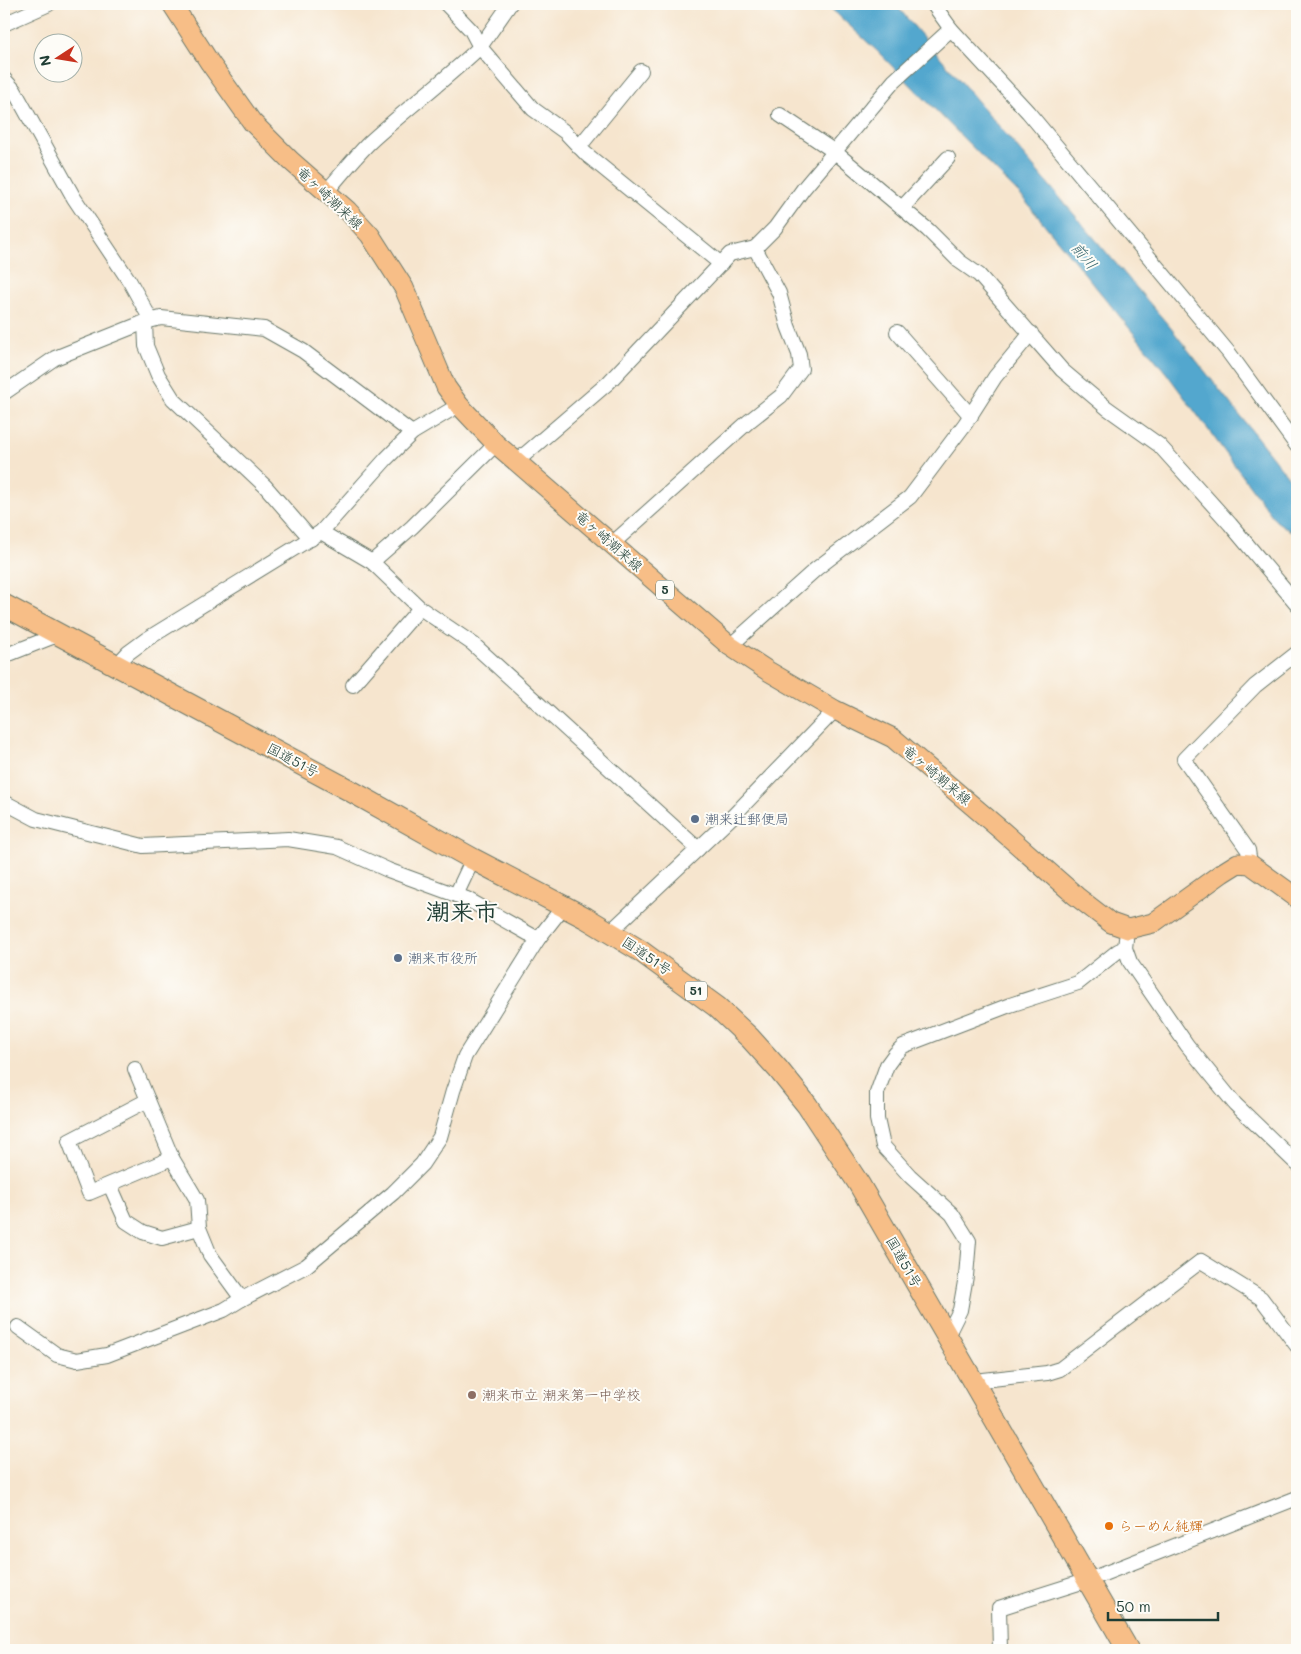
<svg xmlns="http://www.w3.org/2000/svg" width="1301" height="1654" font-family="Mali,'Klee One',sans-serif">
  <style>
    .water { fill: #52a7ce; stroke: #387281 }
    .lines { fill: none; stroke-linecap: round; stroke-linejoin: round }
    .minor-casing { stroke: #6a786a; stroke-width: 16 }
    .major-casing { stroke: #6a786a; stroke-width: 21 }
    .highway-casing { stroke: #6a786a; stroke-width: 23 }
    .minor { stroke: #fff; stroke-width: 14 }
    .major { stroke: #f7be87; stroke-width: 19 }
    .highway { stroke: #f7be87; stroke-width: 21 }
    .service-dot { fill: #5c6f8a; stroke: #fdfcf7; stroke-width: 2 }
    .education-dot { fill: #8d6e63; stroke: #fdfcf7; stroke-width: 2 }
    .food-dot { fill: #e8710a; stroke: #fdfcf7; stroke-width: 2 }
    .labels { text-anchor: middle; stroke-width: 4; stroke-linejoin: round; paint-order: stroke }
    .shield { fill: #fdfcf7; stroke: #62766e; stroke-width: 1 }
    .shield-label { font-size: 12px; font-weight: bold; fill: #1f3d34 }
    .street-label { font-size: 14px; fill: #1f3d34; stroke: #fdfcf7 }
    .service-label { font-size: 14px; fill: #4e5e75; stroke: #fdfcf7; text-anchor: start }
    .education-label { font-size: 14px; fill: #785e54; stroke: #fdfcf7; text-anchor: start }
    .food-label { font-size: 14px; fill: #c56008; stroke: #fdfcf7; text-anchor: start }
    .water-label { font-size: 15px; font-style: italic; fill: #31626a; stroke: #fdfcf7 }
    .town-label { font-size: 24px; font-weight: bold; fill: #1f3d34; stroke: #fdfcf7 }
  </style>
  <rect width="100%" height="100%" fill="#fdfcf7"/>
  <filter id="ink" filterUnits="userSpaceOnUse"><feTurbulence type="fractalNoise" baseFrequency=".02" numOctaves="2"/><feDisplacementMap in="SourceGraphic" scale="10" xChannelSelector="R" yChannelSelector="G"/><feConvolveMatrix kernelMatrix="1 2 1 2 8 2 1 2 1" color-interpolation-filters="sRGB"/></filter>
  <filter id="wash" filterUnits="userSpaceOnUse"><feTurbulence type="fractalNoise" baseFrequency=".0096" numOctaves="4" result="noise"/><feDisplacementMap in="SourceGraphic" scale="20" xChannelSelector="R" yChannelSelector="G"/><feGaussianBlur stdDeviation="1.12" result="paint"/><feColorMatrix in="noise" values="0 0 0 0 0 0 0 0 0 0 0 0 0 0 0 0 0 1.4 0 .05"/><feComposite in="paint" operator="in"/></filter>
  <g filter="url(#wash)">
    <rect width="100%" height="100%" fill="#f6e5ce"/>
    <polygon class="water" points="826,4 895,4 1170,327 1297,488 1297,539 1292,532 1276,521 1167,374 1022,197 876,50"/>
  </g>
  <g filter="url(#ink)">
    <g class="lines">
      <defs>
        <g id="minor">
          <polyline points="446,4 471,30 480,47 510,4"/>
          <polyline points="933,4 951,29 1028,112 1229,353 1297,446"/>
          <polyline points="4,24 49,4"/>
          <polyline points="4,79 14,90 74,198 130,282 151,320"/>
          <polyline points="780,115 835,152 928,230 959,261 979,275 1062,370 1107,408 1159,445 1230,524 1297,604"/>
          <polyline points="579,147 641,71"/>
          <path d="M326,192C340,176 354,158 369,143C405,110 444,81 480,47L533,109L565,132L586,154L721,264"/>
          <polyline points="902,208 948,158"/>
          <polyline points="755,248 775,228 804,188 894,81 951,29"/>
          <polyline points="145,322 146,346 158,375 173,399 265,486 311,539"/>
          <polyline points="897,332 971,416"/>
          <polyline points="4,393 55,358 145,322 161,318 264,329 303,351 412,433"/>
          <polyline points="516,462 608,383 730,254 755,248 779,293 788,326 799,354 801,369 781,396 748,422 613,543"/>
          <polyline points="321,532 372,562 420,608 473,644 698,849"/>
          <polyline points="372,562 412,527 496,444"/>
          <polyline points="730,646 816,569 910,497 965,424 995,377 1031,333"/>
          <polyline points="4,656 57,635"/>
          <polyline points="117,665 128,653 147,639 321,532 386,459 412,433 459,405"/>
          <polyline points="353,685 420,608"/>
          <polyline points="4,802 36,819 143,846 288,839 337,847 388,870 467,899 538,939"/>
          <polyline points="1250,864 1248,850 1184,759 1255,686 1297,653"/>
          <polyline points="456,895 473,859"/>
          <polyline points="611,931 734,815 835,710"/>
          <polyline points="1126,939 1125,948 1130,962 1187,1045 1235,1104 1297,1164"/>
          <polyline points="135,1069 172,1158 197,1200 199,1228 210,1255 242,1299"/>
          <polyline points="148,1100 69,1141 89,1193 172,1158"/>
          <polyline points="110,1185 126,1221 143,1232 162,1238 199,1228"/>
          <polyline points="18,1327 57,1355 77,1360 107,1355 224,1310 242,1299 306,1266 393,1193 422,1164 440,1137 453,1091 465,1056 538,939 563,907"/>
          <polyline points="947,1336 960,1310 966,1276 969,1241 952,1214 910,1176 883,1146 877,1119 877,1093 887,1065 895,1054 903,1046 1010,1005 1078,983 1118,951 1125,948"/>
          <polyline points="974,1381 1047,1373 1060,1369 1201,1261 1261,1298 1297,1346"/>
          <polyline points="1000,1650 999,1608 1088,1580 1297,1498"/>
        </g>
        <polyline id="major" points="172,4 210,63 252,122 291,161 348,211 370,235 404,288 446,387 459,405 496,444 730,646 768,671 835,710 893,738 1001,830 1076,896 1111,923 1128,929 1153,923 1222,873 1238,863 1250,864 1297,898"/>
        <polyline id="highway" points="4,605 349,790 473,859 586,918 639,950 717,1007 750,1038 778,1069 807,1105 859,1184 1128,1650"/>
      </defs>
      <use href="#minor" class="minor-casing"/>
      <use href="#major" class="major-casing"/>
      <use href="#highway" class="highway-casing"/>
      <use href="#minor" class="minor"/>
      <use href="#major" class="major"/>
      <use href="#highway" class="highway"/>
    </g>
  </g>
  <g class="service-dot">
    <circle cx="695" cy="819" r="5"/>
    <circle cx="398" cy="958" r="5"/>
  </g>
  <circle class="education-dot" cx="472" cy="1395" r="5"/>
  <circle class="food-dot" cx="1109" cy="1526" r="5"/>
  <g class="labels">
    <g class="shield">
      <rect x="656" y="580.5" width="18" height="19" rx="4"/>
      <rect x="685" y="981.5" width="22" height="19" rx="4"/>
    </g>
    <g class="shield-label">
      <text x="665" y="594">5</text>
      <text x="696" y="995">51</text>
    </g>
    <g class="street-label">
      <text transform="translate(330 198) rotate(43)" y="5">竜ヶ崎潮来線</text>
      <text transform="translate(609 541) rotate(41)" y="5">竜ヶ崎潮来線</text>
      <text transform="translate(293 760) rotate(28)" y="5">国道51号</text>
      <text transform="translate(937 775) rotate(40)" y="5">竜ヶ崎潮来線</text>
      <text transform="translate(647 956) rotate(34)" y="5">国道51号</text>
      <text transform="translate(904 1262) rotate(60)" y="5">国道51号</text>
    </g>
    <g class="service-label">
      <text x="705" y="824">潮来辻郵便局</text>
      <text x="408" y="963">潮来市役所</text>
    </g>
    <g class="education-label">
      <text x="482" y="1400">潮来市立 潮来第一中学校</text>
    </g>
    <g class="food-label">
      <text x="1119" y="1531">らーめん純輝</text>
    </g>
    <g class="water-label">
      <text transform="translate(1084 256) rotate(50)" y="5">前川</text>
    </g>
    <g class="town-label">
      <text x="462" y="920">潮来市</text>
    </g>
  </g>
  <rect width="1301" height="1654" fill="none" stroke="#fdfcf7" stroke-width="20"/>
  <g transform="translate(58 58) rotate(258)"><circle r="24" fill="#fdfcf7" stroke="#a4b0a9"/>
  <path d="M0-4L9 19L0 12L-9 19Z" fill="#c8321e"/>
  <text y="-8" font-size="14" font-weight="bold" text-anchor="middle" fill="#1f3d34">N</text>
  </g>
  <path d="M1108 1612v8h110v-8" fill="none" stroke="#1f3d34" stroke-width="2.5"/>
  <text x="1116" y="1612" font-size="15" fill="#1f3d34" stroke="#fdfcf7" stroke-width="4" paint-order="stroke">50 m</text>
</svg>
